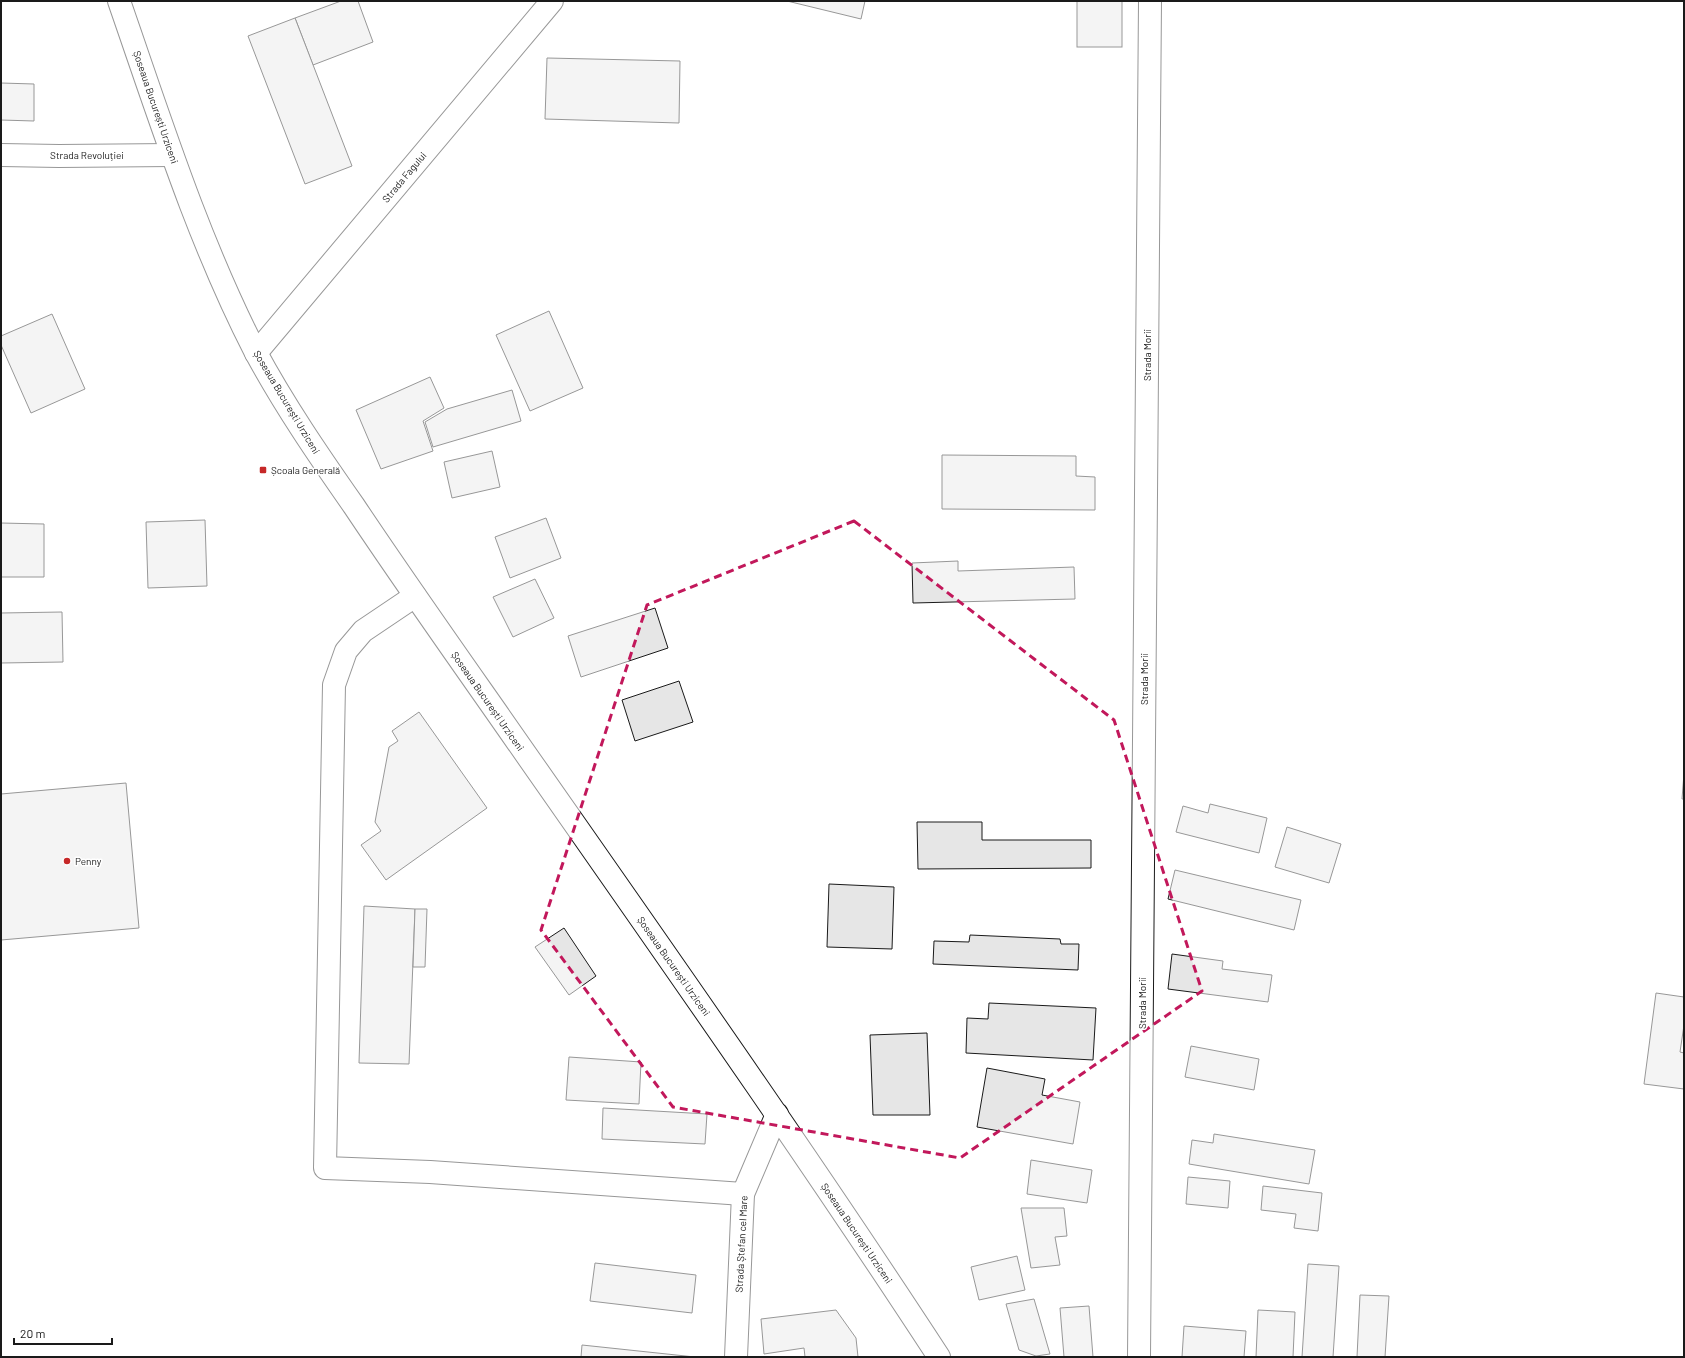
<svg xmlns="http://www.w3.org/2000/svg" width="1685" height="1358" font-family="Barlow,sans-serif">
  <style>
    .building { fill: #e6e6e6; stroke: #1a1a1a }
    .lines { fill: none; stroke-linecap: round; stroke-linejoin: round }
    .minor-casing { stroke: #1a1a1a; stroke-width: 24 }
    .highway-casing { stroke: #1a1a1a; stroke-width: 24 }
    .minor { stroke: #fff; stroke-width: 22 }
    .highway { stroke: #fff; stroke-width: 22 }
    .marked { fill: none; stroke: #c2185b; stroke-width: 3; stroke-dasharray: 8 5; stroke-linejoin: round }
    .poi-dot { fill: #c62828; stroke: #fff; stroke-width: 1.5 }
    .labels { text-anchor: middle; stroke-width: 3; stroke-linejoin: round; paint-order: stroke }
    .street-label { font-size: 10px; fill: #1a1a1a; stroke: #fff }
    .poi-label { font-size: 10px; fill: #1a1a1a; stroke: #fff; text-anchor: start }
  </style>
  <rect width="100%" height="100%" fill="#fff"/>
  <g class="building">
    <polygon points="341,1 358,1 373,42 313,65 295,18"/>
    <polygon points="787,1 865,1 861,19"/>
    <rect x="1077" y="1" width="45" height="46"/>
    <polygon points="295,18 352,166 305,184 248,36"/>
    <polygon points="547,58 680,61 679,123 545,119"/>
    <polygon points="1,83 34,84 34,121 1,120"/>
    <polygon points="549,311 583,388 530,411 496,335"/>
    <polygon points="52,314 85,389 31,413 1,345 1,336"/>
    <polygon points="430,377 444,408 423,421 433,451 381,469 356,410"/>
    <polygon points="512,390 521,421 433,447 425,422 447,409"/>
    <polygon points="492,451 500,487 452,498 444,462"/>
    <polygon points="942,455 1076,456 1076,476 1095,477 1095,510 942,509"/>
    <polygon points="546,518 561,558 510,578 495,537"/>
    <polygon points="205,520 207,586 148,588 146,522"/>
    <polygon points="1,523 44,524 44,577 1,577"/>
    <polygon points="958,561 958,571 1074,567 1075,599 913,603 912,563"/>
    <polygon points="535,579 554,618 513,637 493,597"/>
    <polygon points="655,608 668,648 581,677 568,636"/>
    <polygon points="62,612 63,662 1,663 1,613"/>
    <polygon points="679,681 693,722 635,741 622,700"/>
    <polygon points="419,712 487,808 386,880 361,845 381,831 375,822 389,747 398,741 392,731"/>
    <polygon points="1684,773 1684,799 1682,799"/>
    <polygon points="126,783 139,928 1,940 1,794"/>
    <polygon points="1210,804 1267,818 1259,853 1176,832 1183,806 1208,813"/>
    <polygon points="917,822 982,822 982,840 1091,840 1091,868 918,869"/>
    <polygon points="1287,827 1341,844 1329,883 1275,867"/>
    <polygon points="1175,870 1301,900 1294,930 1168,899"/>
    <polygon points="829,884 894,887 892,949 827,947"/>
    <polygon points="364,906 415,909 409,1064 359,1063"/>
    <polygon points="415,909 427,909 425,967 413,967"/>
    <polygon points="564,928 596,976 569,995 535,947"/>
    <polygon points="970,935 1060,939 1061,944 1079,944 1078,970 933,964 934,941 969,942"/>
    <polygon points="1172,954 1223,961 1222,969 1272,975 1268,1002 1168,989"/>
    <polygon points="1656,993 1684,997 1684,1025 1680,1052 1684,1053 1684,1089 1644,1084"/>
    <polygon points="989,1003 1096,1008 1093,1060 966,1053 967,1018 988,1019"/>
    <polygon points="927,1033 930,1115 873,1115 870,1035"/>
    <polygon points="1191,1046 1259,1059 1254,1090 1185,1077"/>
    <polygon points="569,1057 641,1062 639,1104 566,1100"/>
    <polygon points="987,1068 1045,1079 1042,1095 1080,1102 1073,1144 977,1127"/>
    <polygon points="603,1108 707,1114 705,1144 602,1139"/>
    <polygon points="1214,1134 1315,1150 1309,1184 1189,1164 1192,1140 1213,1143"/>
    <polygon points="1031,1160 1092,1170 1087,1203 1027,1194"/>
    <polygon points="1188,1177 1230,1181 1228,1208 1186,1204"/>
    <polygon points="1263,1186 1322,1193 1318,1231 1294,1228 1296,1214 1261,1210"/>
    <polygon points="1021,1208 1064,1208 1067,1236 1055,1237 1060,1265 1031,1268"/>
    <polygon points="1017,1256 1025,1290 979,1300 971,1267"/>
    <polygon points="595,1263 696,1275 692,1313 590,1301"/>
    <polygon points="1308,1264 1339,1266 1333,1357 1302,1357"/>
    <polygon points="1360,1295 1389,1296 1385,1357 1357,1357"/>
    <polygon points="1034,1299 1050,1354 1036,1356 1019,1350 1006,1304"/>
    <polygon points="1089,1306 1093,1357 1064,1357 1060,1308"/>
    <polygon points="836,1310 856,1338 858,1357 805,1357 804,1348 764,1354 761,1319"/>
    <polygon points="1258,1310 1295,1312 1293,1357 1256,1357"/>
    <polygon points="1184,1326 1246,1331 1244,1357 1182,1357"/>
    <polygon points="582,1345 695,1357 581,1357"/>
  </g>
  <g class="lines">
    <defs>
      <g id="minor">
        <polyline points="1,155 59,156 172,155"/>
        <polyline points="256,353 552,1"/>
        <polyline points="415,596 363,631 346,651 334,685 325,1168 430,1172 743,1194"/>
        <polyline points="736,1357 743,1194 777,1114"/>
        <polyline points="1139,1357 1150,1"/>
      </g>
      <path id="highway" d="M119,1C160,119 198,240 255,351C284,405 319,456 354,506C400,575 448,643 495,710C645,925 796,1138 939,1357"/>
    </defs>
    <use href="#minor" class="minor-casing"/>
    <use href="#highway" class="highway-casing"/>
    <use href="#minor" class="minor"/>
    <use href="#highway" class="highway"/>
  </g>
  <path d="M0 0H1685V1358H0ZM854,521L1114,720L1202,991L960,1158L673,1107L541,930L647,605Z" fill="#fff" fill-opacity=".55" fill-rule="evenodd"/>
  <path class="marked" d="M854,521L1114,720L1202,991L960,1158L673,1107L541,930L647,605Z"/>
  <g class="poi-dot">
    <rect x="259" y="466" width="8" height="8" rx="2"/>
    <circle cx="67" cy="861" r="4"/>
  </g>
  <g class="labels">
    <g class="street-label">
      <text transform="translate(156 107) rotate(71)" y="4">Șoseaua București Urziceni</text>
      <text x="87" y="159">Strada Revoluției</text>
      <text transform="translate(404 177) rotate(-50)" y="4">Strada Fagului</text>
      <text transform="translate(1147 355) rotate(-90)" y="4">Strada Morii</text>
      <text transform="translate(287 402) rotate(59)" y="4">Șoseaua București Urziceni</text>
      <text transform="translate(1144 679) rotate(-90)" y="4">Strada Morii</text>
      <text transform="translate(488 701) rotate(55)" y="4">Șoseaua București Urziceni</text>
      <text transform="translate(674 966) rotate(55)" y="4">Șoseaua București Urziceni</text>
      <text transform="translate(1142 1003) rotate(-90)" y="4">Strada Morii</text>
      <text transform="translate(857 1233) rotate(56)" y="4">Șoseaua București Urziceni</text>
      <text transform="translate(741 1244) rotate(-87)" y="4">Strada Ștefan cel Mare</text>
    </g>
    <g class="poi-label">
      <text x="271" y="474">Școala Generală</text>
      <text x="75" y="865">Penny</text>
    </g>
  </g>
  <rect width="1685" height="1358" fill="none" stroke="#1a1a1a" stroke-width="4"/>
  <path d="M14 1338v6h98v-6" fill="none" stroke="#1a1a1a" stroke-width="2"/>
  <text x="20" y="1338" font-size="12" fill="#1a1a1a" stroke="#ffffff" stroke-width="3" paint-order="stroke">20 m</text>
</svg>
